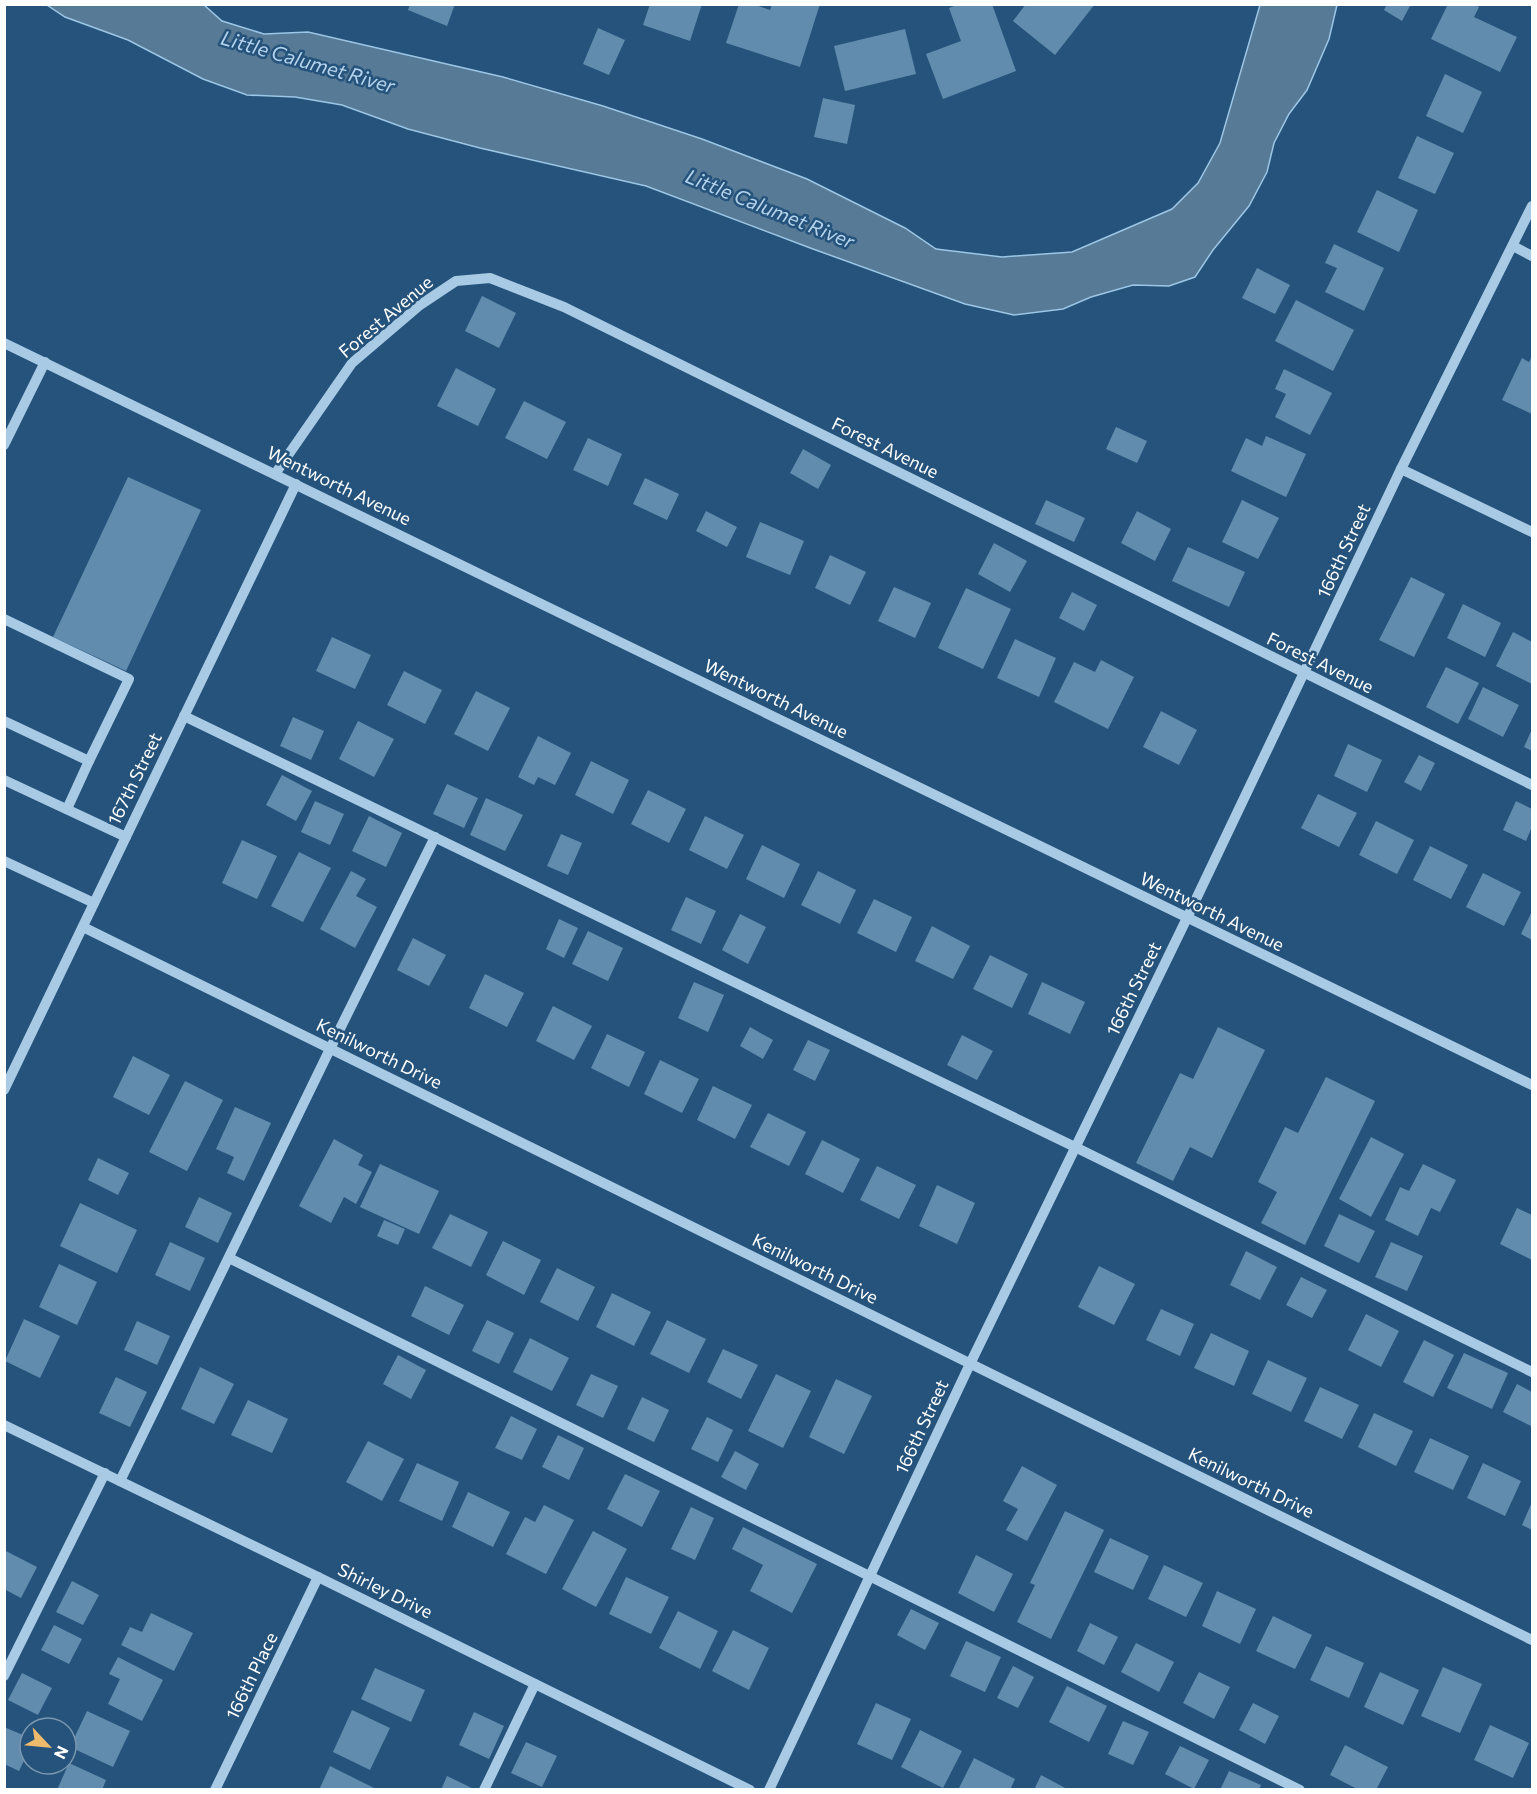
<svg xmlns="http://www.w3.org/2000/svg" width="1537" height="1794" font-family="Commissioner,sans-serif">
  <style>
    .water { fill: #577a96; stroke: #9cc6e5; stroke-width: 1.5 }
    .building { fill: #618cae }
    .lines { fill: none; stroke-linecap: round; stroke-linejoin: round }
    .minor { stroke: #a8cae4; stroke-width: 10 }
    .labels { text-anchor: middle; stroke-width: 5; stroke-linejoin: round; paint-order: stroke }
    .street-label { font-size: 18px; fill: #fff; stroke: #25537b }
    .water-label { font-size: 20px; font-style: italic; fill: #b3d3ec; stroke: #25537b }
  </style>
  <rect width="100%" height="100%" fill="#25537b"/>
  <polygon class="water" points="47,5 204,5 222,21 264,34 308,32 503,77 603,106 702,139 807,179 905,228 936,249 1002,257 1072,252 1172,209 1198,183 1220,143 1260,5 1337,5 1329,39 1307,90 1289,114 1274,143 1267,172 1249,206 1213,250 1195,277 1169,286 1133,285 1091,297 1063,309 1014,315 965,304 813,249 646,186 480,148 408,129 342,105 295,97 247,95 203,79 128,40 65,17"/>
  <g class="building">
    <polygon points="410,4 455,4 447,26 408,10"/>
    <polygon points="650,4 702,4 690,41 643,25"/>
    <polygon points="739,4 753,4 770,10 772,4 820,4 800,67 726,43"/>
    <polygon points="959,4 992,4 1016,71 943,99 926,54 961,41 949,8"/>
    <polygon points="1026,4 1095,4 1055,55 1013,21"/>
    <polygon points="1387,4 1411,4 1402,21 1384,10"/>
    <polygon points="1448,4 1474,4 1479,7 1474,17 1517,37 1500,72 1431,39"/>
    <polygon points="598,28 625,40 609,75 583,64"/>
    <polygon points="905,29 916,74 845,91 834,46"/>
    <polygon points="1445,74 1482,92 1463,133 1426,116"/>
    <polygon points="823,98 855,105 847,144 814,137"/>
    <polygon points="1417,136 1454,153 1435,194 1398,178"/>
    <polygon points="1377,190 1418,210 1399,252 1357,232"/>
    <polygon points="1334,244 1384,268 1364,311 1325,292 1337,268 1325,263"/>
    <polygon points="1257,268 1290,285 1275,314 1242,298"/>
    <polygon points="482,296 516,313 499,348 465,331"/>
    <polygon points="1296,300 1354,330 1333,371 1275,341"/>
    <polygon points="1532,356 1532,414 1502,400 1522,358 1529,362"/>
    <polygon points="456,368 496,389 478,426 437,406"/>
    <polygon points="1284,369 1332,393 1310,435 1275,417 1286,394 1275,389"/>
    <polygon points="524,401 566,422 547,459 505,438"/>
    <polygon points="1116,427 1147,441 1137,463 1106,449"/>
    <polygon points="1266,436 1306,454 1286,497 1231,471 1246,438 1262,446"/>
    <polygon points="588,438 622,454 608,486 573,470"/>
    <polygon points="803,449 831,465 818,489 790,473"/>
    <polygon points="128,477 201,510 126,671 53,637"/>
    <polygon points="645,478 679,494 667,520 633,504"/>
    <polygon points="1046,500 1085,518 1074,542 1035,524"/>
    <polygon points="1242,500 1279,518 1258,559 1222,542"/>
    <polygon points="706,511 737,527 727,547 696,531"/>
    <polygon points="1137,511 1171,529 1155,561 1121,543"/>
    <polygon points="760,522 804,541 790,575 746,557"/>
    <polygon points="994,543 1027,561 1010,592 978,574"/>
    <polygon points="1188,547 1245,572 1229,607 1172,581"/>
    <polygon points="830,555 866,572 850,605 815,588"/>
    <polygon points="1411,577 1445,594 1414,657 1379,640"/>
    <polygon points="894,587 931,603 915,638 878,621"/>
    <polygon points="966,588 1011,609 983,669 938,648"/>
    <polygon points="1072,592 1097,605 1084,631 1059,618"/>
    <polygon points="1463,604 1501,623 1485,657 1447,638"/>
    <polygon points="1513,632 1532,642 1532,684 1496,666"/>
    <polygon points="332,637 371,655 355,689 316,671"/>
    <polygon points="1015,639 1056,658 1039,697 997,678"/>
    <polygon points="1101,660 1134,677 1108,729 1054,702 1074,662 1095,672"/>
    <polygon points="1446,667 1479,683 1458,724 1426,707"/>
    <polygon points="404,671 442,690 425,724 387,705"/>
    <polygon points="1483,687 1519,705 1503,737 1468,719"/>
    <polygon points="476,691 510,708 488,751 454,734"/>
    <polygon points="1161,711 1197,730 1179,765 1143,747"/>
    <polygon points="293,717 324,731 311,760 280,746"/>
    <polygon points="358,721 394,739 374,777 339,759"/>
    <polygon points="1532,729 1532,751 1524,747"/>
    <polygon points="538,736 571,753 555,785 538,777 534,785 518,777"/>
    <polygon points="1348,744 1382,760 1367,792 1334,776"/>
    <polygon points="1419,755 1435,763 1421,791 1404,782"/>
    <polygon points="591,761 629,780 613,814 575,795"/>
    <polygon points="282,775 312,791 296,821 266,805"/>
    <polygon points="447,784 478,798 464,828 433,814"/>
    <polygon points="648,790 686,809 669,843 631,824"/>
    <polygon points="1318,794 1357,813 1339,847 1301,828"/>
    <polygon points="486,798 523,815 505,851 470,835"/>
    <polygon points="315,801 344,814 330,845 301,832"/>
    <polygon points="1516,801 1532,809 1532,827 1526,841 1503,830"/>
    <polygon points="369,816 402,833 386,867 352,851"/>
    <polygon points="705,816 744,835 727,869 689,850"/>
    <polygon points="1376,821 1414,840 1397,874 1359,855"/>
    <polygon points="561,834 582,843 568,875 547,866"/>
    <polygon points="242,840 277,856 257,899 222,883"/>
    <polygon points="762,845 800,864 784,898 746,879"/>
    <polygon points="1430,846 1468,865 1451,899 1413,880"/>
    <polygon points="299,852 331,868 303,922 271,906"/>
    <polygon points="351,871 366,879 356,896 377,907 355,948 320,929"/>
    <polygon points="818,871 856,890 840,924 801,905"/>
    <polygon points="1483,873 1521,892 1504,926 1466,907"/>
    <polygon points="686,897 716,911 701,944 671,930"/>
    <polygon points="874,899 912,917 896,952 857,933"/>
    <polygon points="1532,911 1532,940 1521,934"/>
    <polygon points="740,914 766,927 748,964 722,950"/>
    <polygon points="559,919 578,928 564,958 546,949"/>
    <polygon points="932,926 970,946 953,979 915,961"/>
    <polygon points="588,931 623,948 608,981 572,964"/>
    <polygon points="413,938 446,955 429,986 397,970"/>
    <polygon points="990,955 1028,974 1012,1008 973,989"/>
    <polygon points="485,974 524,993 507,1027 469,1008"/>
    <polygon points="694,982 724,995 708,1032 678,1018"/>
    <polygon points="1042,982 1085,1002 1070,1034 1028,1014"/>
    <polygon points="553,1006 592,1026 574,1060 536,1041"/>
    <polygon points="750,1027 773,1040 763,1059 740,1046"/>
    <polygon points="1218,1027 1265,1050 1212,1158 1190,1147 1173,1181 1136,1163 1180,1073 1193,1079"/>
    <polygon points="607,1034 645,1052 629,1087 591,1068"/>
    <polygon points="962,1035 993,1051 977,1080 947,1065"/>
    <polygon points="808,1040 830,1050 815,1081 793,1070"/>
    <polygon points="133,1056 170,1075 149,1115 113,1097"/>
    <polygon points="660,1060 699,1079 682,1113 644,1094"/>
    <polygon points="1326,1077 1375,1101 1305,1245 1261,1223 1277,1192 1258,1182 1285,1127 1298,1133"/>
    <polygon points="185,1081 223,1100 187,1171 149,1152"/>
    <polygon points="713,1086 752,1105 735,1139 697,1120"/>
    <polygon points="235,1107 271,1123 244,1181 227,1173 234,1157 216,1149"/>
    <polygon points="768,1113 806,1132 789,1166 750,1147"/>
    <polygon points="1371,1137 1404,1154 1371,1217 1339,1199"/>
    <polygon points="334,1139 363,1155 358,1165 372,1172 356,1204 344,1197 331,1223 299,1206"/>
    <polygon points="822,1140 860,1159 843,1193 805,1174"/>
    <polygon points="98,1158 129,1173 118,1195 88,1180"/>
    <polygon points="380,1164 439,1191 419,1234 360,1207"/>
    <polygon points="1423,1164 1456,1180 1440,1212 1431,1208 1418,1236 1385,1220 1400,1187 1409,1191"/>
    <polygon points="877,1166 916,1185 899,1219 860,1200"/>
    <polygon points="937,1185 975,1203 957,1244 919,1226"/>
    <polygon points="199,1197 232,1213 218,1243 185,1227"/>
    <polygon points="80,1203 137,1230 117,1273 60,1246"/>
    <polygon points="1517,1208 1532,1215 1532,1260 1500,1244"/>
    <polygon points="450,1214 488,1232 471,1267 432,1248"/>
    <polygon points="1339,1214 1375,1231 1359,1263 1324,1246"/>
    <polygon points="384,1220 405,1229 398,1245 377,1236"/>
    <polygon points="503,1241 541,1260 524,1295 486,1275"/>
    <polygon points="170,1242 205,1258 190,1291 155,1275"/>
    <polygon points="1391,1242 1423,1256 1407,1291 1375,1277"/>
    <polygon points="1246,1251 1277,1267 1260,1300 1230,1285"/>
    <polygon points="59,1264 97,1282 77,1325 39,1307"/>
    <polygon points="1099,1266 1135,1284 1114,1325 1078,1307"/>
    <polygon points="557,1268 595,1287 578,1321 540,1302"/>
    <polygon points="1301,1277 1327,1290 1312,1318 1286,1305"/>
    <polygon points="425,1286 464,1305 449,1335 411,1316"/>
    <polygon points="612,1293 651,1312 634,1346 596,1327"/>
    <polygon points="1161,1309 1194,1324 1180,1356 1146,1340"/>
    <polygon points="1366,1314 1399,1331 1381,1367 1348,1350"/>
    <polygon points="24,1319 60,1336 40,1378 5,1361"/>
    <polygon points="487,1320 514,1333 499,1364 472,1351"/>
    <polygon points="667,1320 706,1339 689,1373 650,1354"/>
    <polygon points="137,1321 170,1336 157,1365 124,1350"/>
    <polygon points="1211,1333 1249,1351 1234,1386 1194,1368"/>
    <polygon points="530,1338 569,1358 552,1391 513,1372"/>
    <polygon points="1424,1340 1454,1355 1433,1397 1403,1382"/>
    <polygon points="723,1349 758,1365 741,1399 707,1382"/>
    <polygon points="1464,1353 1508,1373 1492,1409 1447,1388"/>
    <polygon points="398,1355 426,1370 411,1399 383,1384"/>
    <polygon points="1268,1360 1307,1378 1291,1412 1252,1394"/>
    <polygon points="200,1367 234,1384 214,1424 181,1409"/>
    <polygon points="591,1374 618,1386 603,1418 576,1405"/>
    <polygon points="776,1374 811,1391 783,1448 748,1431"/>
    <polygon points="116,1377 147,1392 130,1427 99,1413"/>
    <polygon points="836,1379 872,1396 844,1454 809,1437"/>
    <polygon points="1517,1384 1532,1392 1532,1424 1531,1426 1503,1412"/>
    <polygon points="1320,1387 1359,1405 1342,1439 1304,1421"/>
    <polygon points="642,1397 669,1410 654,1442 627,1429"/>
    <polygon points="248,1400 288,1419 272,1453 231,1435"/>
    <polygon points="1374,1413 1413,1431 1396,1466 1358,1447"/>
    <polygon points="511,1416 537,1429 522,1460 495,1448"/>
    <polygon points="707,1417 733,1430 718,1462 691,1449"/>
    <polygon points="558,1435 584,1448 569,1480 542,1467"/>
    <polygon points="1430,1438 1469,1456 1453,1490 1414,1472"/>
    <polygon points="368,1441 404,1459 382,1501 346,1482"/>
    <polygon points="735,1451 759,1464 746,1490 721,1477"/>
    <polygon points="417,1463 459,1482 442,1521 399,1501"/>
    <polygon points="1483,1463 1521,1481 1505,1516 1467,1498"/>
    <polygon points="1022,1466 1057,1485 1027,1541 1006,1530 1018,1509 1003,1501"/>
    <polygon points="625,1474 660,1491 642,1527 607,1509"/>
    <polygon points="468,1492 510,1512 493,1547 452,1527"/>
    <polygon points="1532,1502 1532,1530 1522,1525"/>
    <polygon points="544,1505 574,1520 546,1574 506,1554 525,1517 535,1522"/>
    <polygon points="691,1507 714,1518 695,1560 671,1549"/>
    <polygon points="1065,1511 1104,1530 1051,1639 1017,1622 1035,1585 1030,1583"/>
    <polygon points="743,1527 817,1564 792,1613 750,1591 763,1565 732,1549"/>
    <polygon points="593,1531 627,1549 596,1607 562,1589"/>
    <polygon points="1110,1538 1149,1556 1133,1590 1094,1572"/>
    <polygon points="4,1550 37,1567 21,1598 4,1589"/>
    <polygon points="976,1555 1013,1574 994,1612 958,1593"/>
    <polygon points="1164,1565 1203,1583 1186,1617 1148,1599"/>
    <polygon points="626,1577 669,1597 651,1634 609,1614"/>
    <polygon points="72,1581 99,1595 83,1625 56,1612"/>
    <polygon points="1217,1591 1256,1609 1240,1644 1202,1626"/>
    <polygon points="911,1609 939,1623 925,1650 897,1635"/>
    <polygon points="678,1611 718,1631 700,1669 659,1648"/>
    <polygon points="151,1613 193,1633 174,1671 121,1645 130,1627 142,1632"/>
    <polygon points="1273,1616 1312,1635 1295,1669 1256,1651"/>
    <polygon points="1090,1623 1118,1637 1104,1665 1077,1651"/>
    <polygon points="54,1625 82,1639 69,1664 41,1650"/>
    <polygon points="733,1630 769,1648 749,1690 712,1671"/>
    <polygon points="966,1641 1001,1657 985,1692 950,1676"/>
    <polygon points="1136,1643 1174,1662 1159,1692 1121,1672"/>
    <polygon points="1326,1646 1364,1663 1349,1698 1310,1680"/>
    <polygon points="118,1657 163,1680 142,1721 108,1704 120,1679 109,1674"/>
    <polygon points="1013,1666 1034,1677 1018,1708 997,1698"/>
    <polygon points="1443,1667 1482,1684 1460,1733 1421,1716"/>
    <polygon points="375,1668 425,1690 411,1722 361,1699"/>
    <polygon points="1199,1672 1230,1687 1214,1719 1183,1703"/>
    <polygon points="1380,1672 1419,1690 1403,1725 1364,1707"/>
    <polygon points="22,1673 52,1688 38,1715 8,1700"/>
    <polygon points="1067,1686 1107,1706 1089,1742 1049,1722"/>
    <polygon points="876,1703 911,1719 892,1760 857,1744"/>
    <polygon points="1253,1703 1279,1716 1265,1744 1239,1730"/>
    <polygon points="352,1710 390,1728 370,1770 333,1752"/>
    <polygon points="87,1711 130,1731 113,1767 70,1747"/>
    <polygon points="474,1712 504,1726 489,1759 459,1745"/>
    <polygon points="1123,1721 1149,1732 1133,1765 1108,1754"/>
    <polygon points="1490,1725 1529,1743 1513,1778 1474,1760"/>
    <polygon points="4,1727 30,1738 30,1748 19,1771 4,1764"/>
    <polygon points="920,1730 962,1751 943,1788 901,1767"/>
    <polygon points="526,1742 557,1756 542,1787 511,1773"/>
    <polygon points="1345,1745 1388,1767 1376,1790 1359,1790 1330,1775"/>
    <polygon points="1180,1746 1209,1760 1194,1789 1165,1774"/>
    <polygon points="974,1758 1015,1779 1010,1790 958,1790"/>
    <polygon points="69,1763 106,1780 102,1790 57,1790"/>
    <polygon points="330,1766 378,1790 319,1790"/>
    <polygon points="1229,1771 1261,1785 1259,1790 1220,1790"/>
    <polygon points="1041,1775 1069,1790 1034,1790"/>
    <polygon points="447,1776 476,1790 441,1790"/>
  </g>
  <g class="lines">
    <g class="minor">
      <polyline points="1513,246 1532,256"/>
      <polyline points="4,343 1532,1085"/>
      <polyline points="4,445 45,362"/>
      <polyline points="1401,469 1532,532"/>
      <polyline points="275,474 352,363 420,305 456,281 490,278 564,307 1532,785"/>
      <polyline points="4,619 129,679 89,761 4,721"/>
      <polyline points="184,716 1075,1147 1532,1372"/>
      <polyline points="4,780 126,837"/>
      <polyline points="67,809 89,761"/>
      <polyline points="4,861 94,903"/>
      <polyline points="83,927 1532,1640"/>
      <polyline points="4,1090 296,484"/>
      <polyline points="229,1258 1300,1790"/>
      <polyline points="4,1425 318,1577 750,1790"/>
      <polyline points="120,1481 330,1049 435,837"/>
      <polyline points="4,1676 105,1473"/>
      <polyline points="215,1790 318,1577"/>
      <polyline points="484,1790 535,1684"/>
      <polyline points="769,1790 970,1364 1187,918 1401,469 1532,206"/>
    </g>
  </g>
  <g class="labels">
    <g class="street-label">
      <text transform="translate(386 317) rotate(-40)" y="6">Forest Avenue</text>
      <text transform="translate(885 448) rotate(26)" y="6">Forest Avenue</text>
      <text transform="translate(339 486) rotate(26)" y="6">Wentworth Avenue</text>
      <text transform="translate(1344 551) rotate(-65)" y="6">166th Street</text>
      <text transform="translate(1320 663) rotate(26)" y="6">Forest Avenue</text>
      <text transform="translate(776 699) rotate(26)" y="6">Wentworth Avenue</text>
      <text transform="translate(135 779) rotate(-64)" y="6">167th Street</text>
      <text transform="translate(1212 912) rotate(26)" y="6">Wentworth Avenue</text>
      <text transform="translate(1134 989) rotate(-64)" y="6">166th Street</text>
      <text transform="translate(379 1054) rotate(26)" y="6">Kenilworth Drive</text>
      <text transform="translate(815 1269) rotate(26)" y="6">Kenilworth Drive</text>
      <text transform="translate(922 1427) rotate(-65)" y="6">166th Street</text>
      <text transform="translate(1251 1483) rotate(26)" y="6">Kenilworth Drive</text>
      <text transform="translate(385 1591) rotate(26)" y="6">Shirley Drive</text>
      <text transform="translate(252 1676) rotate(-64)" y="6">166th Place</text>
    </g>
    <g class="water-label">
      <text transform="translate(308 62) rotate(16)" y="7">Little Calumet River</text>
      <text transform="translate(770 209) rotate(22)" y="7">Little Calumet River</text>
    </g>
  </g>
  <rect width="1537" height="1794" fill="none" stroke="#ffffff" stroke-width="12"/>
  <g transform="translate(48 1746) rotate(116)"><circle r="28" fill="#25537b" stroke="#7c98b0" stroke-width="1.5"/>
  <path d="M0-4.5L10 22L0 15L-10 22Z" fill="#eeba6c"/>
  <text y="-9" font-size="16" font-weight="bold" text-anchor="middle" fill="#ffffff">N</text>
  </g>
</svg>
